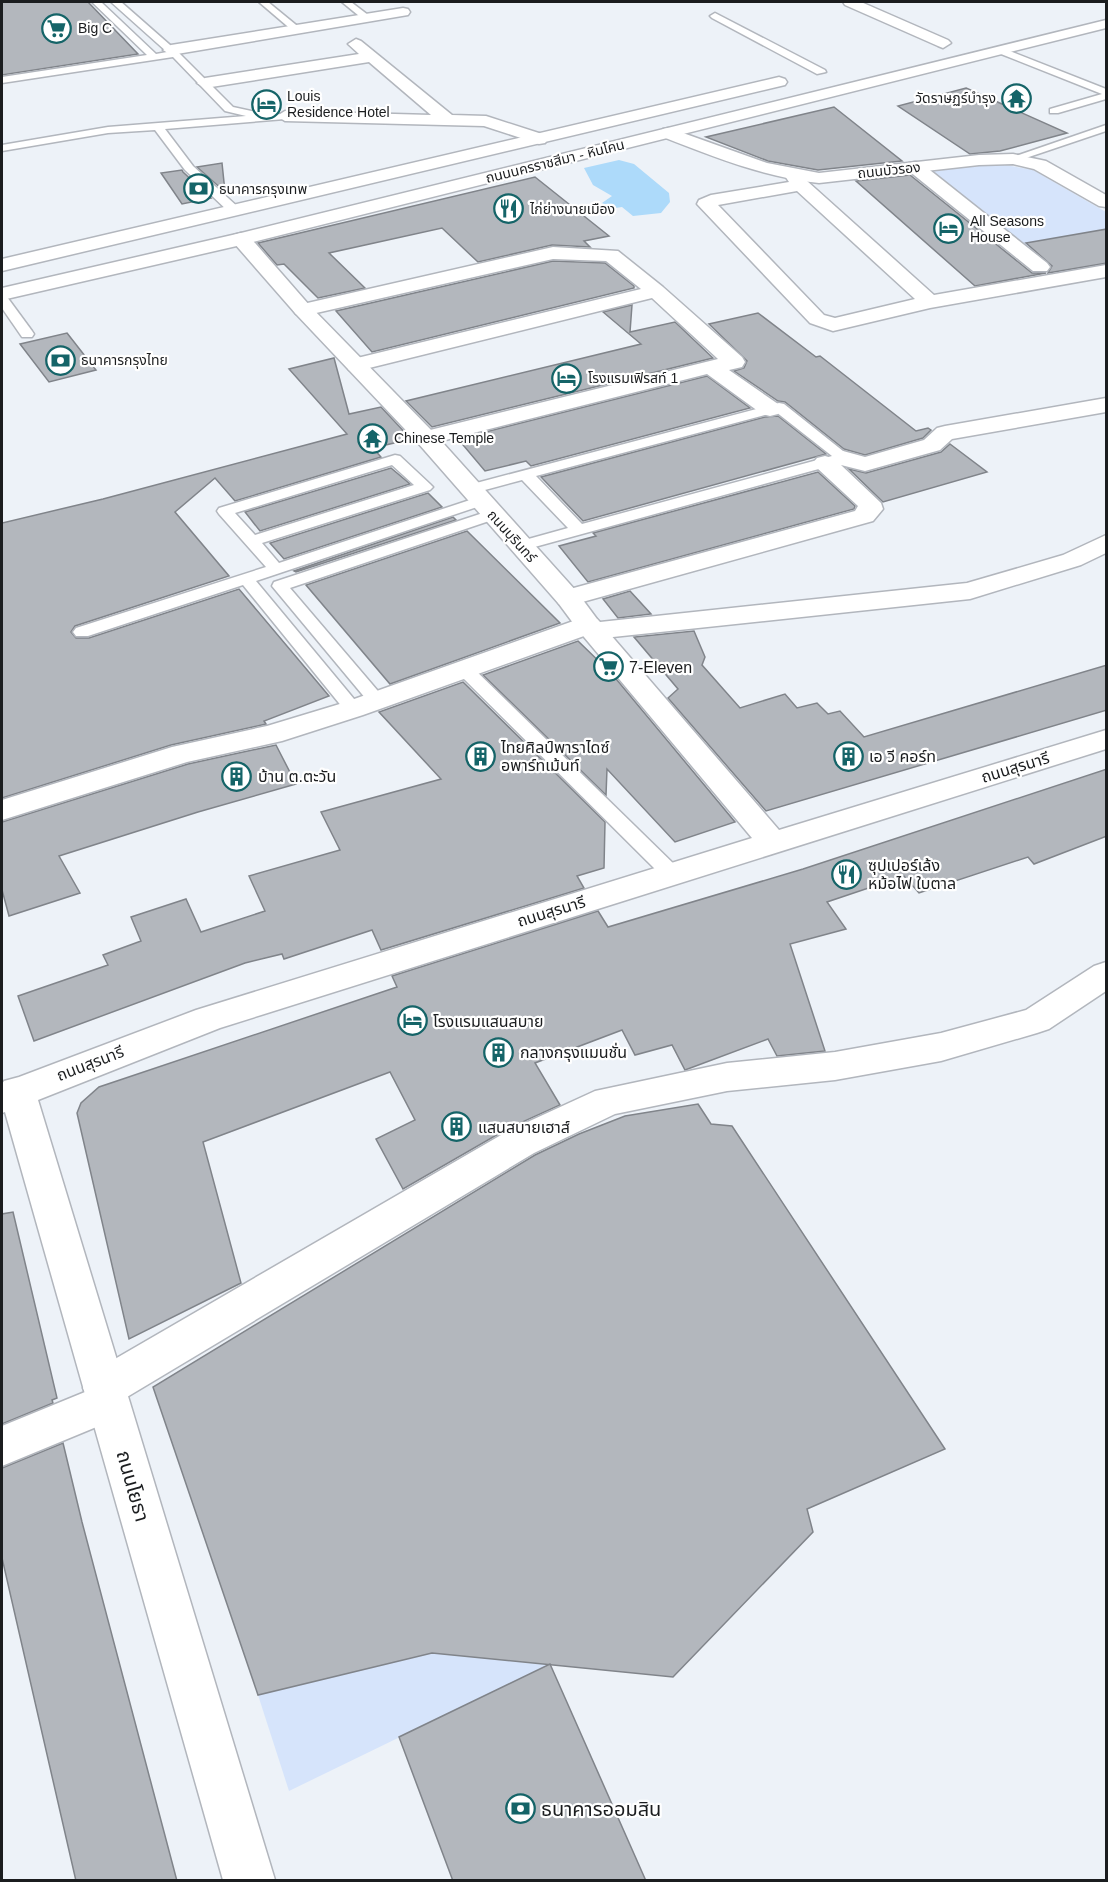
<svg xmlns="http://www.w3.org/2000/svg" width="1108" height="1882" font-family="Helvetica,'Noto Sans Thai',sans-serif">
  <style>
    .green { fill: #d6e4fb }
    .water { fill: #addafa }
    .building { fill: #b3b7bd; stroke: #80848a; stroke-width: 1.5 }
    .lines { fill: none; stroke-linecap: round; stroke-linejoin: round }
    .lane-casing { stroke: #b2b6bd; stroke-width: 3 }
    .street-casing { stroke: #b2b6bd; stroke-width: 3 }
    .secondary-casing { stroke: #b2b6bd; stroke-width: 3 }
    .primary-casing { stroke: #b2b6bd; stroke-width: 3 }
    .lane { fill: #fff; fill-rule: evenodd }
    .street { fill: #fff; fill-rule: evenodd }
    .secondary { fill: #fff; fill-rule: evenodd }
    .primary { fill: #fff; fill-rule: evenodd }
    .labels { text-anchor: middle; stroke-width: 4.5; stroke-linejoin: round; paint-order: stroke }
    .far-poi-label { font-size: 14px; fill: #1b1d1f; stroke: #fff; text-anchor: start }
    .far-street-label { font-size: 14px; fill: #1b1d1f; stroke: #fff }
    .poi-label { font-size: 16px; fill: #1b1d1f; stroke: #fff; text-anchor: start }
    .street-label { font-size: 16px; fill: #1b1d1f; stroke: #fff }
    .near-street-label { font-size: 20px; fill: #1b1d1f; stroke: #fff }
    .near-poi-label { font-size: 20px; fill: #1b1d1f; stroke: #fff; text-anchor: start }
  </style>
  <rect width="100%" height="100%" fill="#edf2f8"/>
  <g class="green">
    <polygon points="994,163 1033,170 1106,212 1106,266 1061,274 929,172"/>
    <polygon points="432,1653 550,1664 289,1791 258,1695"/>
  </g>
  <polygon class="water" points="619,160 634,164 669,193 670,202 661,213 633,216 622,207 609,209 602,203 612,196 593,185 584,168"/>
  <g class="building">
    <polygon points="2,2 88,2 138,54 2,75"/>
    <polygon points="966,88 1067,133 1000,151 970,154 898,106"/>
    <polygon points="834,107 902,161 818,170 768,161 706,137"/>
    <polygon points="222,163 225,192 197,167"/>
    <polygon points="182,170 183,172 211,198 182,204 161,173"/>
    <polygon points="910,175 1032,273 1046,273 975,286 856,181"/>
    <polygon points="535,177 609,236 584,241 590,247 552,245 478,262 442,228 329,253 365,288 318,298 284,264 277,265 258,243"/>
    <polygon points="1107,229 1107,263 1048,273 1052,266 1026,243"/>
    <polygon points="553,261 605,263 634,286 634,288 372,352 336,311"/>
    <polygon points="632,305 630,332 675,322 713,358 432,427 406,401 641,344 603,312"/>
    <polygon points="758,313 816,357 820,356 916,431 928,428 931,430 923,438 865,455 844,449 785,402 778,401 734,371 744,368 747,361 709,324"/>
    <polygon points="67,333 96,370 49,382 20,344"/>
    <polygon points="334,358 349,414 381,407 411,439 373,448 381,457 235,501 215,478 175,512 229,576 75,626 71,632 76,638 89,638 239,589 329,696 264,721 266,724 171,745 2,798 2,523 103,499 347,434 289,369"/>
    <polygon points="707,376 750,408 531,466 526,461 485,471 458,439"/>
    <polygon points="778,416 826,454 583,521 541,477 765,417"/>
    <polygon points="950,444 987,472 883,502 849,469 866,473 941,452"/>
    <polygon points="391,468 410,484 260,531 245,512"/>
    <polygon points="818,472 855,506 854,509 588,582 559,546 596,536 593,533"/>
    <polygon points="428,493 442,507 284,559 270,543"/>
    <polygon points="453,517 456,520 296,572 294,571"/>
    <polygon points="467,531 560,623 390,684 306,585"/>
    <polygon points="630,591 651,614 618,618 603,599"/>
    <polygon points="694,631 705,657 702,665 740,708 785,694 797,708 817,703 828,714 840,711 864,737 1107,665 1107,710 766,811 668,698 678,689 634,637"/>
    <polygon points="578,641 612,674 735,822 675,842 607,769 606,795 483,675"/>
    <polygon points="463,682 605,822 604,868 577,876 584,888 381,950 372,930 284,959 282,954 245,963 34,1041 18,996 108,965 103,955 141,941 131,917 186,899 201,932 265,911 249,876 340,850 321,812 441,779 379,712"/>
    <polygon points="276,745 296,784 198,812 59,856 80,893 9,916 2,890 2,822 188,764"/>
    <polygon points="1107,769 1107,836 1034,864 1028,857 919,893 904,876 827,902 846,929 790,944 825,1051 777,1056 768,1039 685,1070 672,1045 635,1055 622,1030 535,1063 560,1105 507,1129 403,1189 376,1139 415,1120 390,1072 203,1142 241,1283 129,1339 77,1113 81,1103 99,1087 397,987 392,976 598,911 608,927 803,869"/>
    <polygon points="698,1104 711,1124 732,1126 945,1449 807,1509 813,1532 673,1677 432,1653 258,1695 153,1387 535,1155 579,1134 625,1116"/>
    <polygon points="13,1212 57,1398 52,1400 53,1403 2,1424 2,1214"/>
    <polygon points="63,1443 82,1522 177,1881 76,1881 2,1558 2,1468"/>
    <polygon points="550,1664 646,1881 453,1881 399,1737"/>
  </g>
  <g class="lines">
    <defs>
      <g id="lane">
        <polygon points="92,2 101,2 156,54 167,52 111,2 121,2 178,52 233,107 256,112 257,115 289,114 290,116 285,119 165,129 193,166 239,208 239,214 231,214 185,170 155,130 108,133 2,151 2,145 108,127 246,116 225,111 173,57 2,83 2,77 147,55"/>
        <polygon points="259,2 268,2 301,29 293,31"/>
        <polygon points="342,2 351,2 372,18 364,20"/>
        <polygon points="715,13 825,70 826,72 817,74 712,18 710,16"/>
        <polygon points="996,48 1002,48 1106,89 1106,99 1058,113 1050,113 1050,109 1102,94 996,52"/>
        <polygon points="1106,125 1106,131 1017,161 1009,161 1007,159"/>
        <polygon points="2,296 7,297 32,331 34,334 32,337 22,337 2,308"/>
        <path d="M779,403L784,404L848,455L850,458L848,461L520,551L512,546L514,543L568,528L522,480L470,494L462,489L465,486ZM776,412L832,456L582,524L536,476Z"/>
        <path d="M395,455L400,456L430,484L433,487L430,490L262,543L279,563L476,498H486L489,501L486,504L256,581L359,705L362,709L359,713H347L243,585L88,636H76L73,632L76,628L266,567L219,514L217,511L219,508ZM392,465L414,485L255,535L235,513Z"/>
        <polygon points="492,510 500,515 498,518 290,588 383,697 386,701 383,705 371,705 272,586 274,582"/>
        <polygon points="464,664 470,665 679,869 682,874 679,879 672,881 665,879 458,673 455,669 458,665"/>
      </g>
      <g id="street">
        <polygon points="843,2 861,2 948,40 951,43 943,48 938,46 845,5"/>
        <polygon points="403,8 408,9 410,12 408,15 171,55 163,50 171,45"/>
        <polygon points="356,39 361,41 452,115 486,116 545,135 548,139 545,143 539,144 484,126 285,121 277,116 285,111 431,115 369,62 205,88 197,83 205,78 359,54 348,44"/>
        <polygon points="915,162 921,163 1047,263 1050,267 1047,271 1033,271 909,171 906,167 909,163"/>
        <path d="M794,171L800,172L807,181L934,295L1106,265V277L930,308L833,331L810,323L697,204L699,200L711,195L789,182L785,176L788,172ZM797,191L915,299L835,318L824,315L718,205Z"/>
        <polygon points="553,247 618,251 663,287 742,357 745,362 742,367 729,370 778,404 781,409 778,414 770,416 762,414 707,374 426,445 418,443 414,438 418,433 718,359 652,298 357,371 349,370 346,365 349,360 641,289 606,261 553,259 303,316 296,314 293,310 296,306 303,304"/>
        <polygon points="1106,398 1106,412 952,439 940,450 865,471 841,465 881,503 883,509 873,521 568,606 559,604 555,598 559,592 855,511 858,506 817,468 813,463 817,458 825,456 832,458 835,453 843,451 865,457 924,440 937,428 945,426"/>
        <polygon points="1106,535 1106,553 1081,565 970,599 594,639 584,636 363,715 282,741 187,762 2,820 2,800 172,747 267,726 343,703 579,619 588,617 597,619 600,622 967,583 1063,555"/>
        <polygon points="1106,962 1106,991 1049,1029 1037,1033 941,1061 835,1080 727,1091 615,1114 534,1153 127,1397 129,1402 123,1416 2,1466 2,1426 85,1392 83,1388 89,1374 508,1131 595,1091 727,1063 835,1052 941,1033 1026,1010 1094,966"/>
      </g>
      <g id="secondary">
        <path d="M669,128L767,163L819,173L979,155L1013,154L1046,161L1106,195V207L1099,206L1034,169L1013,164L979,165L819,183C764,177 714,157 663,137L660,133L663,129Z"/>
        <polygon points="241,233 248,235 310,306 434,433 577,592 597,619 779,830 1106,730 1106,749 220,1028 38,1100 275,1880 223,1880 5,1112 2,1113 2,1084 4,1081 19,1077 196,1010 752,838 579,631 559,604 418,443 296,314 234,243 231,239 234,235"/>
      </g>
      <g id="primary">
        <polygon points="1106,20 1106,28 241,245 2,300 2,288 241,233"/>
        <polygon points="779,77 785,79 787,82 785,85 2,271 2,259"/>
      </g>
    </defs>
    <use href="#lane" class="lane-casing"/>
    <use href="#street" class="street-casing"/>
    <use href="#secondary" class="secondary-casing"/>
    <use href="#primary" class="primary-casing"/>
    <use href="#lane" class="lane"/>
    <use href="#street" class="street"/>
    <use href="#secondary" class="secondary"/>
    <use href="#primary" class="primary"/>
  </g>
  <defs>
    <symbol id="supermarket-ring" viewBox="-11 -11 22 22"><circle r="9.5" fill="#fff" stroke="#156468" stroke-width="1.5"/><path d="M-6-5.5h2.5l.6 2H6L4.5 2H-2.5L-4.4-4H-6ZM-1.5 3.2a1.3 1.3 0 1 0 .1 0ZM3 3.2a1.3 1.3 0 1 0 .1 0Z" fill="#156468"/></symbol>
    <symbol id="temple-ring" viewBox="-11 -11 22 22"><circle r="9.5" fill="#fff" stroke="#156468" stroke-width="1.5"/><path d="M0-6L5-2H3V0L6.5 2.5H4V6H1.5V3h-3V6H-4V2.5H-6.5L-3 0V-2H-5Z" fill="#156468"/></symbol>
    <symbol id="hotel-ring" viewBox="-11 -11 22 22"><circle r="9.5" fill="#fff" stroke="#156468" stroke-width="1.5"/><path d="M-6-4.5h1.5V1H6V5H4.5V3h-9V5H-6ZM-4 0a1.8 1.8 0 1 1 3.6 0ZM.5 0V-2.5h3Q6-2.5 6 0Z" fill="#156468"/></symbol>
    <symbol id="bank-ring" viewBox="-11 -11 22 22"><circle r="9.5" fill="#fff" stroke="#156468" stroke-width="1.5"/><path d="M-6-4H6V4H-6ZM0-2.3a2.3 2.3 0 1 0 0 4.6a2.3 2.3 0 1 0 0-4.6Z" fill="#156468"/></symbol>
    <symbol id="restaurant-ring" viewBox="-11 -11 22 22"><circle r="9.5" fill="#fff" stroke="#156468" stroke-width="1.5"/><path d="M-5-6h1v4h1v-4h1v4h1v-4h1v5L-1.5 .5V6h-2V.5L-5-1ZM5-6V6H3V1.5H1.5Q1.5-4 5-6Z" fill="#156468"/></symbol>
    <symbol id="building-ring" viewBox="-11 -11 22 22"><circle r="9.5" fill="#fff" stroke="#156468" stroke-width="1.5"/><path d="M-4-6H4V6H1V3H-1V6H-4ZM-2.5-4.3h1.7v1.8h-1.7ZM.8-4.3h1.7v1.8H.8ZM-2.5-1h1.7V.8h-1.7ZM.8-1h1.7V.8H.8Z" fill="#156468"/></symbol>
  </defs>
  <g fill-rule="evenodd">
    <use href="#supermarket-ring" x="40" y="12" width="33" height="33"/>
    <use href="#temple-ring" x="1000" y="82" width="33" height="33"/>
    <use href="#hotel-ring" x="250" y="88" width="33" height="33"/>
    <use href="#bank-ring" x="182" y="172" width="33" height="33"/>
    <use href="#restaurant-ring" x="492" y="192" width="33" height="33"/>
    <use href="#hotel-ring" x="932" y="212" width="33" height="33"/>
    <use href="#bank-ring" x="44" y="344" width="33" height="33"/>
    <use href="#hotel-ring" x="550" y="362" width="33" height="33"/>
    <use href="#temple-ring" x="356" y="422" width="33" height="33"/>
    <use href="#supermarket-ring" x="592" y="650" width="33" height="33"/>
    <use href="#building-ring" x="464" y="740" width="33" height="33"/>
    <use href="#building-ring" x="832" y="740" width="33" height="33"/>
    <use href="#building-ring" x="220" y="760" width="33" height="33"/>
    <use href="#restaurant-ring" x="830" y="858" width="33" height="33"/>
    <use href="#hotel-ring" x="396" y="1004" width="33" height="33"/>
    <use href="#building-ring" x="482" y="1036" width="33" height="33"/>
    <use href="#building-ring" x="440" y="1110" width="33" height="33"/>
    <use href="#bank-ring" x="504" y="1792" width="33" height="33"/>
  </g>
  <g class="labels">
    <g class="far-poi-label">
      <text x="78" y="33">Big C</text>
      <text x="287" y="101">Louis<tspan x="287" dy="16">Residence Hotel</tspan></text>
      <text x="996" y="103" text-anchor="end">วัดราษฏร์บำรุง</text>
      <text x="219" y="194">ธนาคารกรุงเทพ</text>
      <text x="530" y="214">ไก่ย่างนายเมือง</text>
      <text x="970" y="226">All Seasons<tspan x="970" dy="16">House</tspan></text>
      <text x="81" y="365">ธนาคารกรุงไทย</text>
      <text x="588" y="383">โรงแรมเฟิรสท์ 1</text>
      <text x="394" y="443">Chinese Temple</text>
    </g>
    <g class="far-street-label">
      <text transform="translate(555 161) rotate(-14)" y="5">ถนนนครราชสีมา - หินโคน</text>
      <text transform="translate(889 170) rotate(-6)" y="5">ถนนบัวรอง</text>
      <text transform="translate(512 536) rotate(48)" y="5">ถนนบุรินทร์</text>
    </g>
    <g class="poi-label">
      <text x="629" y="673">7-Eleven</text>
      <text x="501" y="753">ไทยศิลป์พาราไดซ์<tspan x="501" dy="18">อพาร์ทเม้นท์</tspan></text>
      <text x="869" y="762">เอ วี คอร์ท</text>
      <text x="258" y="782">บ้าน ต.ตะวัน</text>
      <text x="868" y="871">ซุปเปอร์เล้ง<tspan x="868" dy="18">หม้อไฟ ใบตาล</tspan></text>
      <text x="433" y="1027">โรงแรมแสนสบาย</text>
      <text x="520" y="1058">กลางกรุงแมนชั่น</text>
      <text x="478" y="1133">แสนสบายเฮาส์</text>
    </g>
    <g class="street-label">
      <text transform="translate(1015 767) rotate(-17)" y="6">ถนนสุรนารี</text>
      <text transform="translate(551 911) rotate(-17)" y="6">ถนนสุรนารี</text>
      <text transform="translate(90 1063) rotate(-21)" y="6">ถนนสุรนารี</text>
    </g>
    <g class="near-street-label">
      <text transform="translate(133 1486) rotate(74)" y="7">ถนนโยธา</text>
    </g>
    <g class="near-poi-label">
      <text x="541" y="1816">ธนาคารออมสิน</text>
    </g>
  </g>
  <rect width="1108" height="1882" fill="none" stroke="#1b1d1f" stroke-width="6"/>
</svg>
